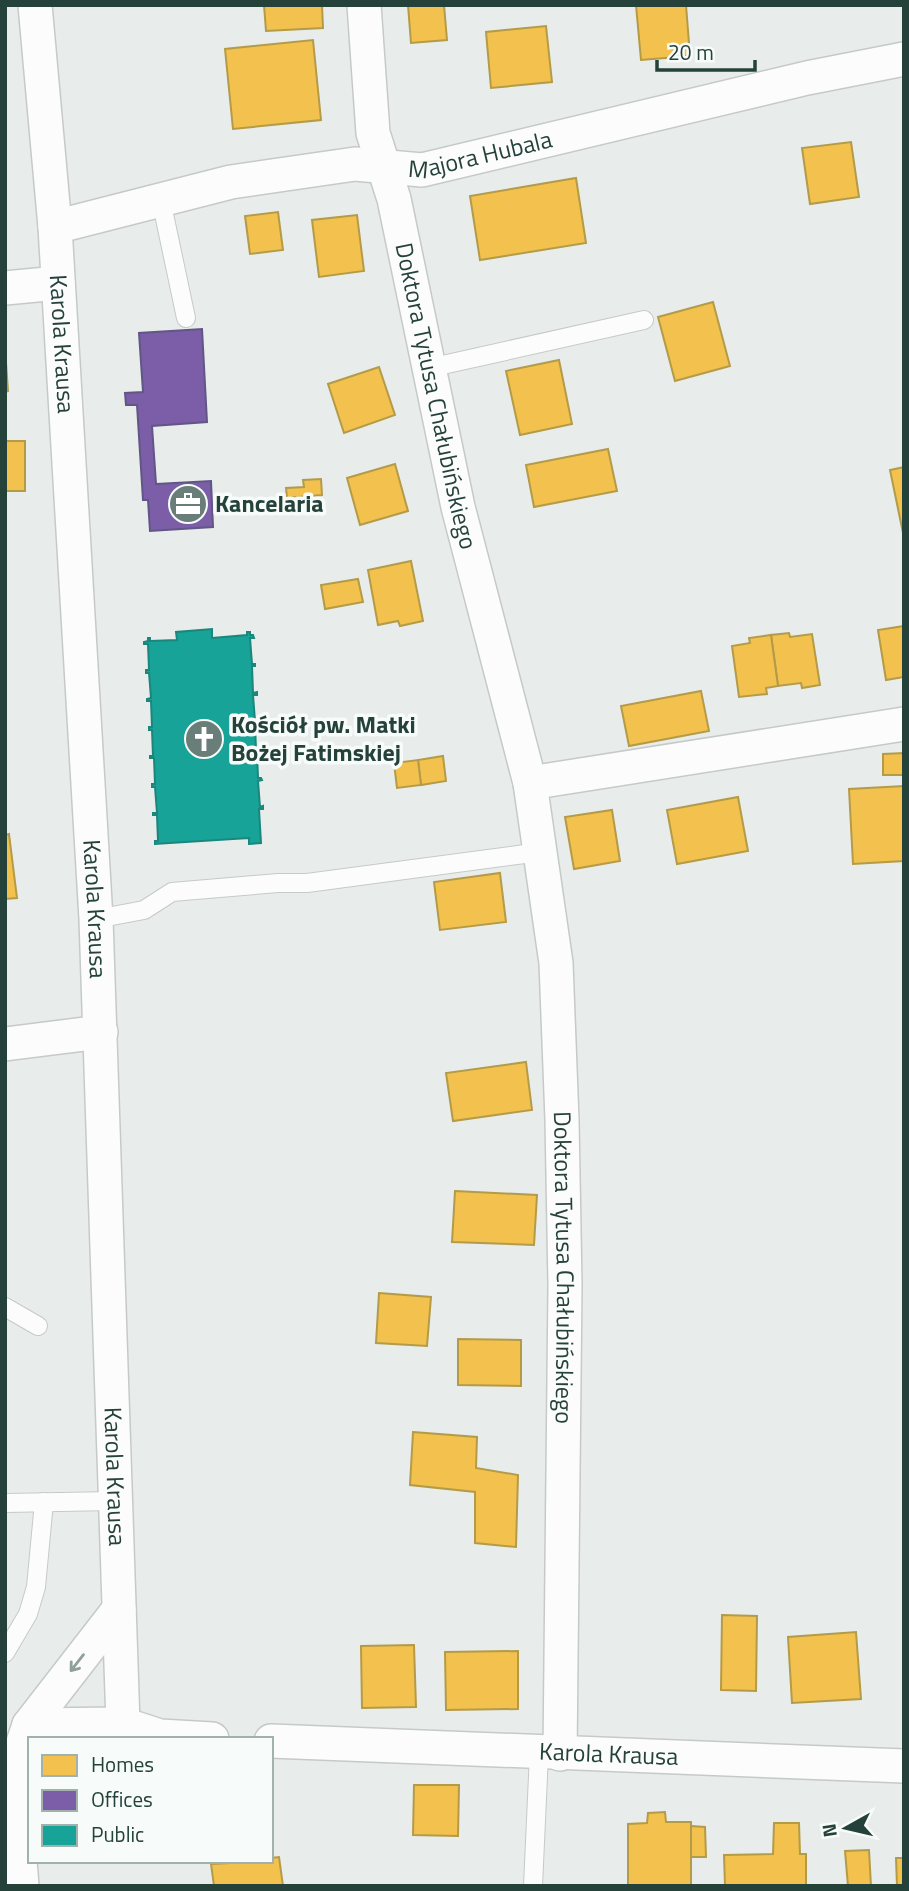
<svg xmlns="http://www.w3.org/2000/svg" width="909" height="1891" font-family="'Titillium Web',sans-serif">
  <style>
    .homes { fill: #f2c14e; stroke: #b49b48; stroke-width: 2 }
    .offices { fill: #7b5ea7; stroke: #615686; stroke-width: 2 }
    .public { fill: #17a398; stroke: #1b867c; stroke-width: 2 }
    .lines { fill: none; stroke-linecap: round; stroke-linejoin: round }
    .service-casing { stroke: #c5cac8; stroke-width: 20 }
    .minor-casing { stroke: #c5cac8; stroke-width: 36 }
    .service { stroke: #fcfcfc; stroke-width: 18 }
    .minor { stroke: #fcfcfc; stroke-width: 33 }
    .oneway { stroke: #909f9b }
    .labels { text-anchor: middle; stroke-width: 7; stroke-linejoin: round; paint-order: stroke }
    .street-label { font-size: 24px; fill: #24423a; stroke: #f7fbf9 }
    .poi-label { font-size: 24px; font-weight: bold; fill: #24423a; stroke: #f7fbf9; text-anchor: start }
  </style>
  <rect width="100%" height="100%" fill="#e8edeb"/>
  <g class="homes">
    <polygon points="264,5 322,5 323,28 266,31"/>
    <polygon points="408,5 444,5 447,40 411,43"/>
    <polygon points="636,5 686,5 690,56 641,60"/>
    <polygon points="546,26 552,82 491,88 486,32"/>
    <polygon points="313,40 321,120 233,129 225,49"/>
    <polygon points="851,142 859,197 810,204 802,148"/>
    <polygon points="576,178 586,243 480,260 470,196"/>
    <polygon points="278,212 283,250 250,254 245,216"/>
    <polygon points="357,215 364,271 319,277 312,220"/>
    <polygon points="713,302 730,366 675,381 658,317"/>
    <polygon points="5,348 8,391 5,392"/>
    <polygon points="559,360 572,424 520,435 506,371"/>
    <polygon points="379,367 395,415 344,433 328,384"/>
    <rect x="5" y="441" width="20" height="50"/>
    <polygon points="608,449 617,491 534,507 526,465"/>
    <polygon points="395,464 408,511 360,525 347,478"/>
    <polygon points="904,467 904,533 903,533 890,470"/>
    <polygon points="321,479 322,495 287,498 286,488 304,487 303,480"/>
    <polygon points="411,561 423,621 400,626 398,621 378,625 368,570"/>
    <polygon points="358,579 363,602 325,609 321,585"/>
    <polygon points="904,626 904,677 886,680 878,630"/>
    <polygon points="789,633 790,637 812,634 820,685 802,688 801,683 778,686 771,635"/>
    <polygon points="771,635 778,686 766,688 767,694 739,697 732,646 750,643 749,638"/>
    <polygon points="701,691 709,731 629,746 621,706"/>
    <polygon points="904,753 904,775 883,775 883,754"/>
    <polygon points="443,756 446,781 421,785 418,760"/>
    <polygon points="418,760 421,785 397,788 394,763"/>
    <polygon points="904,786 904,861 853,864 849,789"/>
    <polygon points="738,797 748,851 677,864 667,810"/>
    <polygon points="612,810 620,861 574,869 565,817"/>
    <polygon points="9,834 17,898 5,899 5,835"/>
    <polygon points="500,873 506,922 440,930 434,882"/>
    <polygon points="526,1062 532,1110 453,1121 446,1073"/>
    <polygon points="455,1191 537,1195 534,1245 452,1242"/>
    <polygon points="379,1293 431,1297 427,1346 376,1343"/>
    <polygon points="458,1339 521,1340 521,1386 458,1385"/>
    <polygon points="413,1432 477,1437 476,1468 518,1475 516,1547 475,1543 475,1492 410,1485"/>
    <polygon points="722,1615 757,1616 756,1691 721,1690"/>
    <polygon points="856,1632 861,1699 792,1703 788,1637"/>
    <polygon points="414,1645 416,1707 362,1708 361,1646"/>
    <polygon points="518,1651 518,1709 446,1710 445,1652"/>
    <polygon points="414,1785 459,1785 458,1836 413,1835"/>
    <polygon points="665,1812 666,1822 691,1822 691,1886 628,1886 628,1824 647,1823 648,1813"/>
    <polygon points="774,1823 799,1823 800,1854 806,1854 806,1886 725,1886 724,1855 773,1854"/>
    <polygon points="691,1826 705,1827 706,1857 691,1857"/>
    <polygon points="869,1850 871,1886 848,1886 845,1851"/>
    <polygon points="279,1857 283,1886 214,1886 211,1864 271,1861 271,1858"/>
    <polygon points="896,1858 904,1858 904,1886 897,1886"/>
  </g>
  <polygon class="offices" points="202,329 207,422 152,426 156,484 211,481 213,527 150,531 148,500 143,500 137,405 126,405 125,393 143,392 139,333"/>
  <polygon class="public" points="212,629 212,638 247,635 247,632 250,632 250,635 253,635 254,638 250,638 252,664 255,664 255,666 252,666 253,693 257,692 257,695 253,695 255,721 258,721 258,724 255,724 256,750 260,749 260,752 257,752 258,778 261,778 262,780 258,781 260,807 263,806 263,809 259,809 261,843 249,844 249,838 155,844 155,841 158,841 157,815 153,815 153,813 157,813 155,787 152,787 152,784 155,784 154,758 150,758 150,756 153,756 152,730 149,730 149,727 152,727 151,701 147,701 147,699 151,698 149,673 146,673 146,670 149,670 148,644 144,644 144,642 148,641 148,638 150,638 150,641 177,640 176,632"/>
  <g class="lines">
    <defs>
      <g id="service">
        <polyline points="161,200 186,318"/>
        <polyline points="429,368 644,320"/>
        <polyline points="96,919 144,910 172,892 278,883 307,883 540,852"/>
        <polyline points="5,1307 38,1326"/>
        <polyline points="5,1503 114,1501"/>
        <polyline points="5,1653 28,1614 36,1587 44,1502"/>
        <polyline points="533,1886 539,1754"/>
      </g>
      <g id="minor">
        <path id="s1" d="M35,5L55,227L96,919L123,1724L160,1736L212,1739"/>
        <path id="s2" d="M364,5L373,133L394,199L458,507L530,783L556,963L562,1120L565,1285L560,1754"/>
        <path id="s3" d="M55,227L231,182L355,164L422,170L807,78L904,59"/>
        <polyline points="5,288 58,283"/>
        <polyline points="530,783 904,724"/>
        <polyline points="5,1044 101,1032"/>
        <polyline points="29,1725 123,1724"/>
        <path id="s4" d="M271,1741L904,1766"/>
        <polyline points="22,1886 15,1799 16,1763 29,1725 119,1609"/>
      </g>
    </defs>
    <use href="#service" class="service-casing"/>
    <use href="#minor" class="minor-casing"/>
    <use href="#service" class="service"/>
    <use href="#minor" class="minor"/>
  </g>
  <defs><path id="oneway-shaft" d="M-6 0H5M1.5-3L5.5 0L1.5 3" fill="none" stroke-width="1.6" stroke-linecap="round" stroke-linejoin="round" transform="scale(1.75)"/></defs>
  <use class="oneway" href="#oneway-shaft" transform="translate(77 1663) rotate(128)"/>
  <defs>
    <symbol id="office-disc" viewBox="-11 -11 22 22"><circle r="9.5" fill="#697e78" stroke="#f7fbf9"/><path d="M-6-3h4V-5.5h4V-3h4V5H-6ZM-1-4.5V-3h2v-1.5ZM-6 0V1H6V0Z" fill="#fff"/></symbol>
    <symbol id="church-disc" viewBox="-11 -11 22 22"><circle r="9.5" fill="#697e78" stroke="#f7fbf9"/><path d="M-1.2-6h2.4v3.5h3.3v2.4h-3.3V6h-2.4V-.1h-3.3v-2.4h3.3Z" fill="#fff"/></symbol>
  </defs>
  <g fill-rule="evenodd">
    <use href="#office-disc" x="166" y="482" width="44" height="44"/>
    <use href="#church-disc" x="182" y="717" width="44" height="44"/>
  </g>
  <g class="labels">
    <g class="street-label">
      <text dy="8" stroke="none"><textPath href="#s3" startOffset="434">Majora Hubala</textPath></text>
      <text dy="8" stroke="none"><textPath href="#s1" startOffset="340">Karola Krausa</textPath></text>
      <text dy="8" stroke="none"><textPath href="#s2" startOffset="399">Doktora Tytusa Chałubińskiego</textPath></text>
      <text dy="8" stroke="none"><textPath href="#s1" startOffset="906">Karola Krausa</textPath></text>
      <text dy="8" stroke="none"><textPath href="#s2" startOffset="1284">Doktora Tytusa Chałubińskiego</textPath></text>
      <text dy="8" stroke="none"><textPath href="#s1" startOffset="1474">Karola Krausa</textPath></text>
      <text dy="8" stroke="none"><textPath href="#s4" startOffset="338">Karola Krausa</textPath></text>
    </g>
    <g class="poi-label">
      <text x="215" y="512">Kancelaria</text>
      <text x="231" y="733">Kościół pw. Matki<tspan x="231" dy="28">Bożej Fatimskiej</tspan></text>
    </g>
  </g>
  <rect width="909" height="1891" fill="none" stroke="#24423a" stroke-width="14"/>
  <rect x="28" y="1737" width="245" height="126" fill="#f7fbf9" stroke="#a3b1ad" stroke-width="2"/>
  <rect x="42" y="1755" width="35" height="21" fill="#f2c14e" stroke="#a3b1ad" stroke-width="2"/>
  <text x="91" y="1772" font-size="21" fill="#24423a">Homes</text>
  <rect x="42" y="1790" width="35" height="21" fill="#7b5ea7" stroke="#a3b1ad" stroke-width="2"/>
  <text x="91" y="1807" font-size="21" fill="#24423a">Offices</text>
  <rect x="42" y="1825" width="35" height="21" fill="#17a398" stroke="#a3b1ad" stroke-width="2"/>
  <text x="91" y="1842" font-size="21" fill="#24423a">Public</text>
  <g transform="translate(846 1828) rotate(262)" stroke="#f7fbf9" stroke-width="5" paint-order="stroke">
  <path d="M0-5L12 26L0 18L-12 26Z" fill="#24423a"/>
  <text y="-10" font-size="19" font-weight="bold" text-anchor="middle" fill="#24423a">N</text>
  </g>
  <path d="M657 60v10h98v-10" fill="none" stroke="#24423a" stroke-width="3.5"/>
  <text x="668" y="60" font-size="21" fill="#24423a" stroke="#f7fbf9" stroke-width="5" paint-order="stroke">20 m</text>
</svg>
